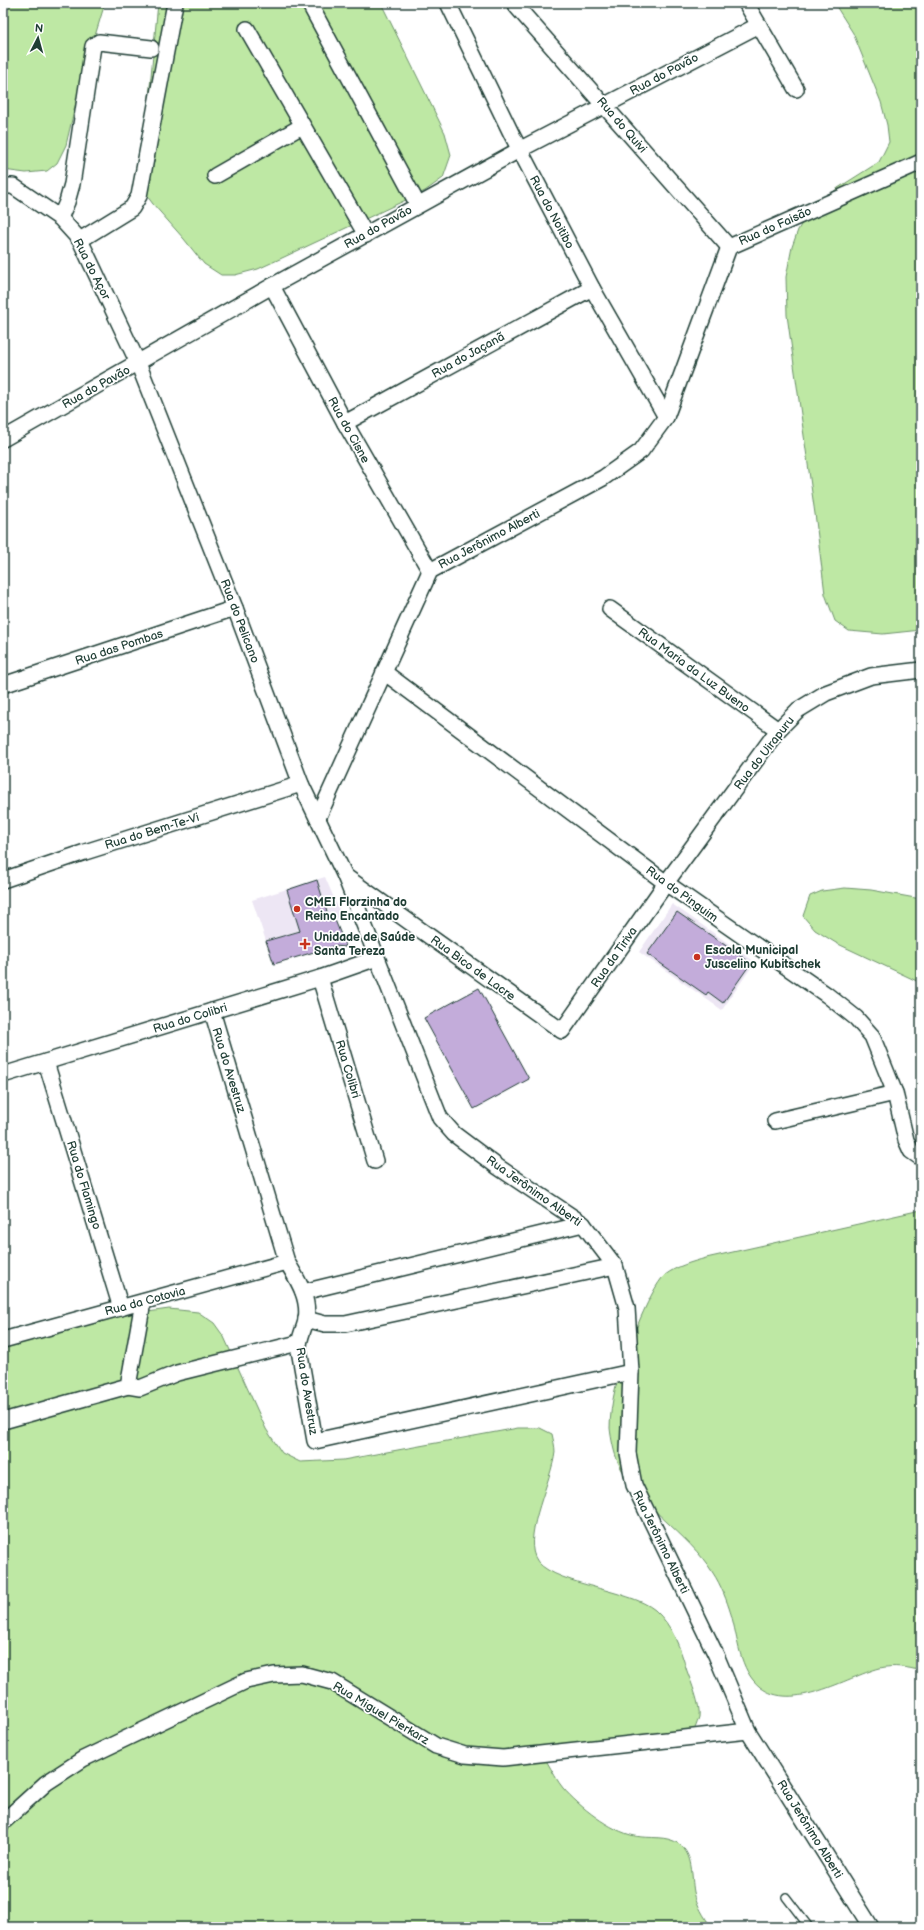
<svg xmlns="http://www.w3.org/2000/svg" width="924" height="1930" font-family="'Balsamiq Sans',sans-serif">
  <style>
    .built { fill: #ede6f4 }
    .green { fill: #bee8a4; stroke: #6e926c }
    .building { fill: #c3acda; stroke: #1f3d34 }
    .lines { fill: none; stroke-linecap: round; stroke-linejoin: round }
    .lane-casing { stroke: #1f3d34; stroke-width: 10 }
    .street-casing { stroke: #1f3d34; stroke-width: 18 }
    .lane { stroke: #fff; stroke-width: 7 }
    .street { stroke: #fff; stroke-width: 15 }
    .poi-dot { fill: #c8321e; stroke: #fff; stroke-width: 1.5 }
    .labels { text-anchor: middle; stroke-width: 3.5; stroke-linejoin: round; paint-order: stroke }
    .street-label { font-size: 12px; fill: #1f3d34; stroke: #fff }
    .poi-label { font-size: 12px; font-weight: bold; fill: #1f3d34; stroke: #fff; text-anchor: start }
  </style>
  <rect width="100%" height="100%" fill="#fff"/>
  <filter id="ink" filterUnits="userSpaceOnUse"><feTurbulence type="fractalNoise" baseFrequency=".025" numOctaves="2"/><feDisplacementMap in="SourceGraphic" scale="8" xChannelSelector="R" yChannelSelector="G"/><feConvolveMatrix kernelMatrix="1 2 1 2 8 2 1 2 1" color-interpolation-filters="sRGB"/></filter>
  <g filter="url(#ink)">
    <g class="built">
      <polygon points="325,877 342,917 266,941 252,900"/>
      <polygon points="672,904 755,962 722,1010 639,952"/>
    </g>
    <g class="green">
      <polygon points="3,3 105,3 80,85 66,145 57,163 47,171 26,173 3,170"/>
      <polygon points="158,3 381,3 445,133 451,155 443,178 425,191 282,258 258,269 235,275 221,275 204,264 184,239 153,204 147,196 142,170"/>
      <polygon points="834,3 921,3 921,630 883,634 849,631 835,621 825,594 816,521 787,315 786,277 792,247 798,230 809,211 838,188 879,162 889,142 887,125 881,102 853,33"/>
      <polygon points="845,888 871,890 921,899 921,983 836,943 815,930 803,916 810,896 822,891"/>
      <path d="M921,1210V1671C908,1667 893,1665 880,1668C846,1677 793,1713 760,1687C739,1670 738,1638 731,1614C727,1601 721,1585 713,1573C688,1532 638,1507 618,1462C614,1453 611,1438 610,1428C610,1417 612,1402 615,1390C619,1369 650,1287 665,1275C677,1266 692,1262 706,1258Z"/>
      <path d="M169,1309L198,1312L214,1323L224,1337L266,1429L282,1453L300,1462L343,1460L518,1428H540L552,1434C553,1439 555,1446 555,1452C552,1480 524,1532 535,1557C546,1584 630,1589 655,1610C673,1626 680,1648 687,1671C691,1682 701,1706 699,1717C697,1724 694,1731 691,1737L559,1753L547,1762C552,1770 557,1781 563,1788C580,1807 610,1831 635,1836C650,1839 667,1835 679,1844C694,1855 691,1876 694,1892C697,1906 704,1916 711,1927H3V1344L98,1319Z"/>
    </g>
    <g class="building">
      <polygon points="317,880 330,922 335,920 346,947 334,946 274,964 266,941 300,931 287,890"/>
      <polygon points="677,912 751,963 723,1003 708,992 706,995 647,954"/>
      <polygon points="479,988 529,1079 474,1109 424,1018"/>
    </g>
    <g class="lines">
      <defs>
        <polyline id="lane" points="786,1897 809,1927"/>
        <g id="street">
          <polyline points="309,3 418,205"/>
          <polyline points="448,3 512,135 592,288 666,417"/>
          <polyline points="516,3 517,7 729,247"/>
          <polyline points="746,3 796,89"/>
          <polyline points="247,29 366,235"/>
          <polyline points="215,176 302,126"/>
          <polyline points="3,186 13,186 60,218 80,240 138,363 235,608 301,784 345,876 440,1118 454,1134 498,1167 583,1224 615,1266 627,1308 631,1372 628,1453 634,1485 716,1655 748,1731 871,1927"/>
          <polyline points="60,218 67,202 72,184 93,46 99,42 151,48"/>
          <polyline points="80,240 132,208 139,196 175,3"/>
          <polyline points="272,286 345,423 430,571"/>
          <polyline points="345,423 592,288"/>
          <polyline points="3,439 272,286 519,150 759,25"/>
          <polyline points="610,609 778,730"/>
          <polyline points="384,672 666,883 827,995 856,1018 872,1036 895,1093 906,1140 911,1151 921,1158"/>
          <polyline points="3,685 235,608"/>
          <polyline points="318,818 430,571 603,478 641,451 666,417 729,247 921,162"/>
          <polyline points="345,876 562,1031 666,883 778,730 798,710 826,693 871,676 921,670"/>
          <polyline points="3,880 85,852 301,784"/>
          <polyline points="320,978 375,1161"/>
          <path d="M212,1011L287,1262C297,1279 310,1298 306,1320C304,1330 298,1339 299,1350L315,1441L631,1372"/>
          <polyline points="46,1062 121,1308"/>
          <polyline points="3,1075 320,978 377,958"/>
          <polyline points="775,1121 895,1093"/>
          <polyline points="303,1292 583,1224"/>
          <polyline points="306,1319 325,1324 345,1324 615,1266"/>
          <polyline points="3,1340 287,1262"/>
          <polyline points="128,1386 140,1388 177,1373 298,1343"/>
          <polyline points="3,1421 128,1386 143,1302"/>
          <polyline points="3,1822 46,1783 83,1759 246,1681 274,1675 302,1674 332,1682 436,1746 465,1755 503,1758 748,1731"/>
        </g>
      </defs>
      <use href="#lane" class="lane-casing"/>
      <use href="#street" class="street-casing"/>
      <use href="#lane" class="lane"/>
      <use href="#street" class="street"/>
    </g>
  </g>
  <g class="poi-dot">
    <circle cx="297" cy="909" r="4"/>
    <path d="M303 938h4v4h4v4h-4v4h-4v-4h-4v-4h4z"/>
    <circle cx="697" cy="957" r="4"/>
  </g>
  <g class="labels">
    <g class="street-label">
      <text transform="translate(664 74) rotate(-28)" y="4">Rua do Pavão</text>
      <text transform="translate(622 125) rotate(49)" y="4">Rua do Quivi</text>
      <text transform="translate(552 212) rotate(62)" y="4">Rua do Noitibo</text>
      <text transform="translate(775 226) rotate(-24)" y="4">Rua do Faisão</text>
      <text transform="translate(378 227) rotate(-29)" y="4">Rua do Pavão</text>
      <text transform="translate(92 269) rotate(63)" y="4">Rua do Açor</text>
      <text transform="translate(468 355) rotate(-29)" y="4">Rua do Jaçanã</text>
      <text transform="translate(96 387) rotate(-29)" y="4">Rua do Pavão</text>
      <text transform="translate(349 430) rotate(61)" y="4">Rua do Cisne</text>
      <text transform="translate(489 539) rotate(-28)" y="4">Rua Jerônimo Alberti</text>
      <text transform="translate(240 621) rotate(69)" y="4">Rua do Pelicano</text>
      <text transform="translate(119 647) rotate(-18)" y="4">Rua das Pombas</text>
      <text transform="translate(694 670) rotate(36)" y="4">Rua Maria da Luz Bueno</text>
      <text transform="translate(764 753) rotate(-52)" y="4">Rua do Uirapuru</text>
      <text transform="translate(152 831) rotate(-17)" y="4">Rua do Bem-Te-Vi</text>
      <text transform="translate(682 894) rotate(36)" y="4">Rua do Pinguim</text>
      <text transform="translate(614 957) rotate(-55)" y="4">Rua da Tiriva</text>
      <text transform="translate(473 968) rotate(36)" y="4">Rua Bico de Lacre</text>
      <text transform="translate(190 1018) rotate(-17)" y="4">Rua do Colibri</text>
      <text transform="translate(348 1069) rotate(73)" y="4">Rua Colibri</text>
      <text transform="translate(229 1070) rotate(73)" y="4">Rua do Avestruz</text>
      <text transform="translate(84 1185) rotate(73)" y="4">Rua do Flamingo</text>
      <text transform="translate(534 1191) rotate(35)" y="4">Rua Jerônimo Alberti</text>
      <text transform="translate(145 1301) rotate(-15)" y="4">Rua da Cotovia</text>
      <text transform="translate(307 1391) rotate(81)" y="4">Rua do Avestruz</text>
      <text transform="translate(661 1542) rotate(64)" y="4">Rua Jerônimo Alberti</text>
      <text transform="translate(381 1713) rotate(31)" y="4">Rua Miguel Pierkarz</text>
      <text transform="translate(810 1829) rotate(58)" y="4">Rua Jerônimo Alberti</text>
    </g>
    <g class="poi-label">
      <text x="305" y="906">CMEI Florzinha do<tspan x="305" dy="14">Reino Encantado</tspan></text>
      <text x="314" y="941">Unidade de Saúde<tspan x="314" dy="14">Santa Tereza</tspan></text>
      <text x="705" y="954">Escola Municipal<tspan x="705" dy="14">Juscelino Kubitschek</tspan></text>
    </g>
  </g>
  <rect width="924" height="1930" fill="none" stroke="#fff" stroke-width="16"/>
  <rect x="8" y="8" width="908" height="1914" fill="none" stroke="#1f3d34" stroke-width="1.5" filter="url(#ink)"/>
  <g transform="translate(38 38) rotate(6)" stroke="#ffffff" stroke-width="3" paint-order="stroke">
  <path d="M0-3L7 15L0 10L-7 15Z" fill="#1f3d34"/>
  <text y="-6" font-size="11" font-weight="bold" text-anchor="middle" fill="#1f3d34">N</text>
  </g>
</svg>
